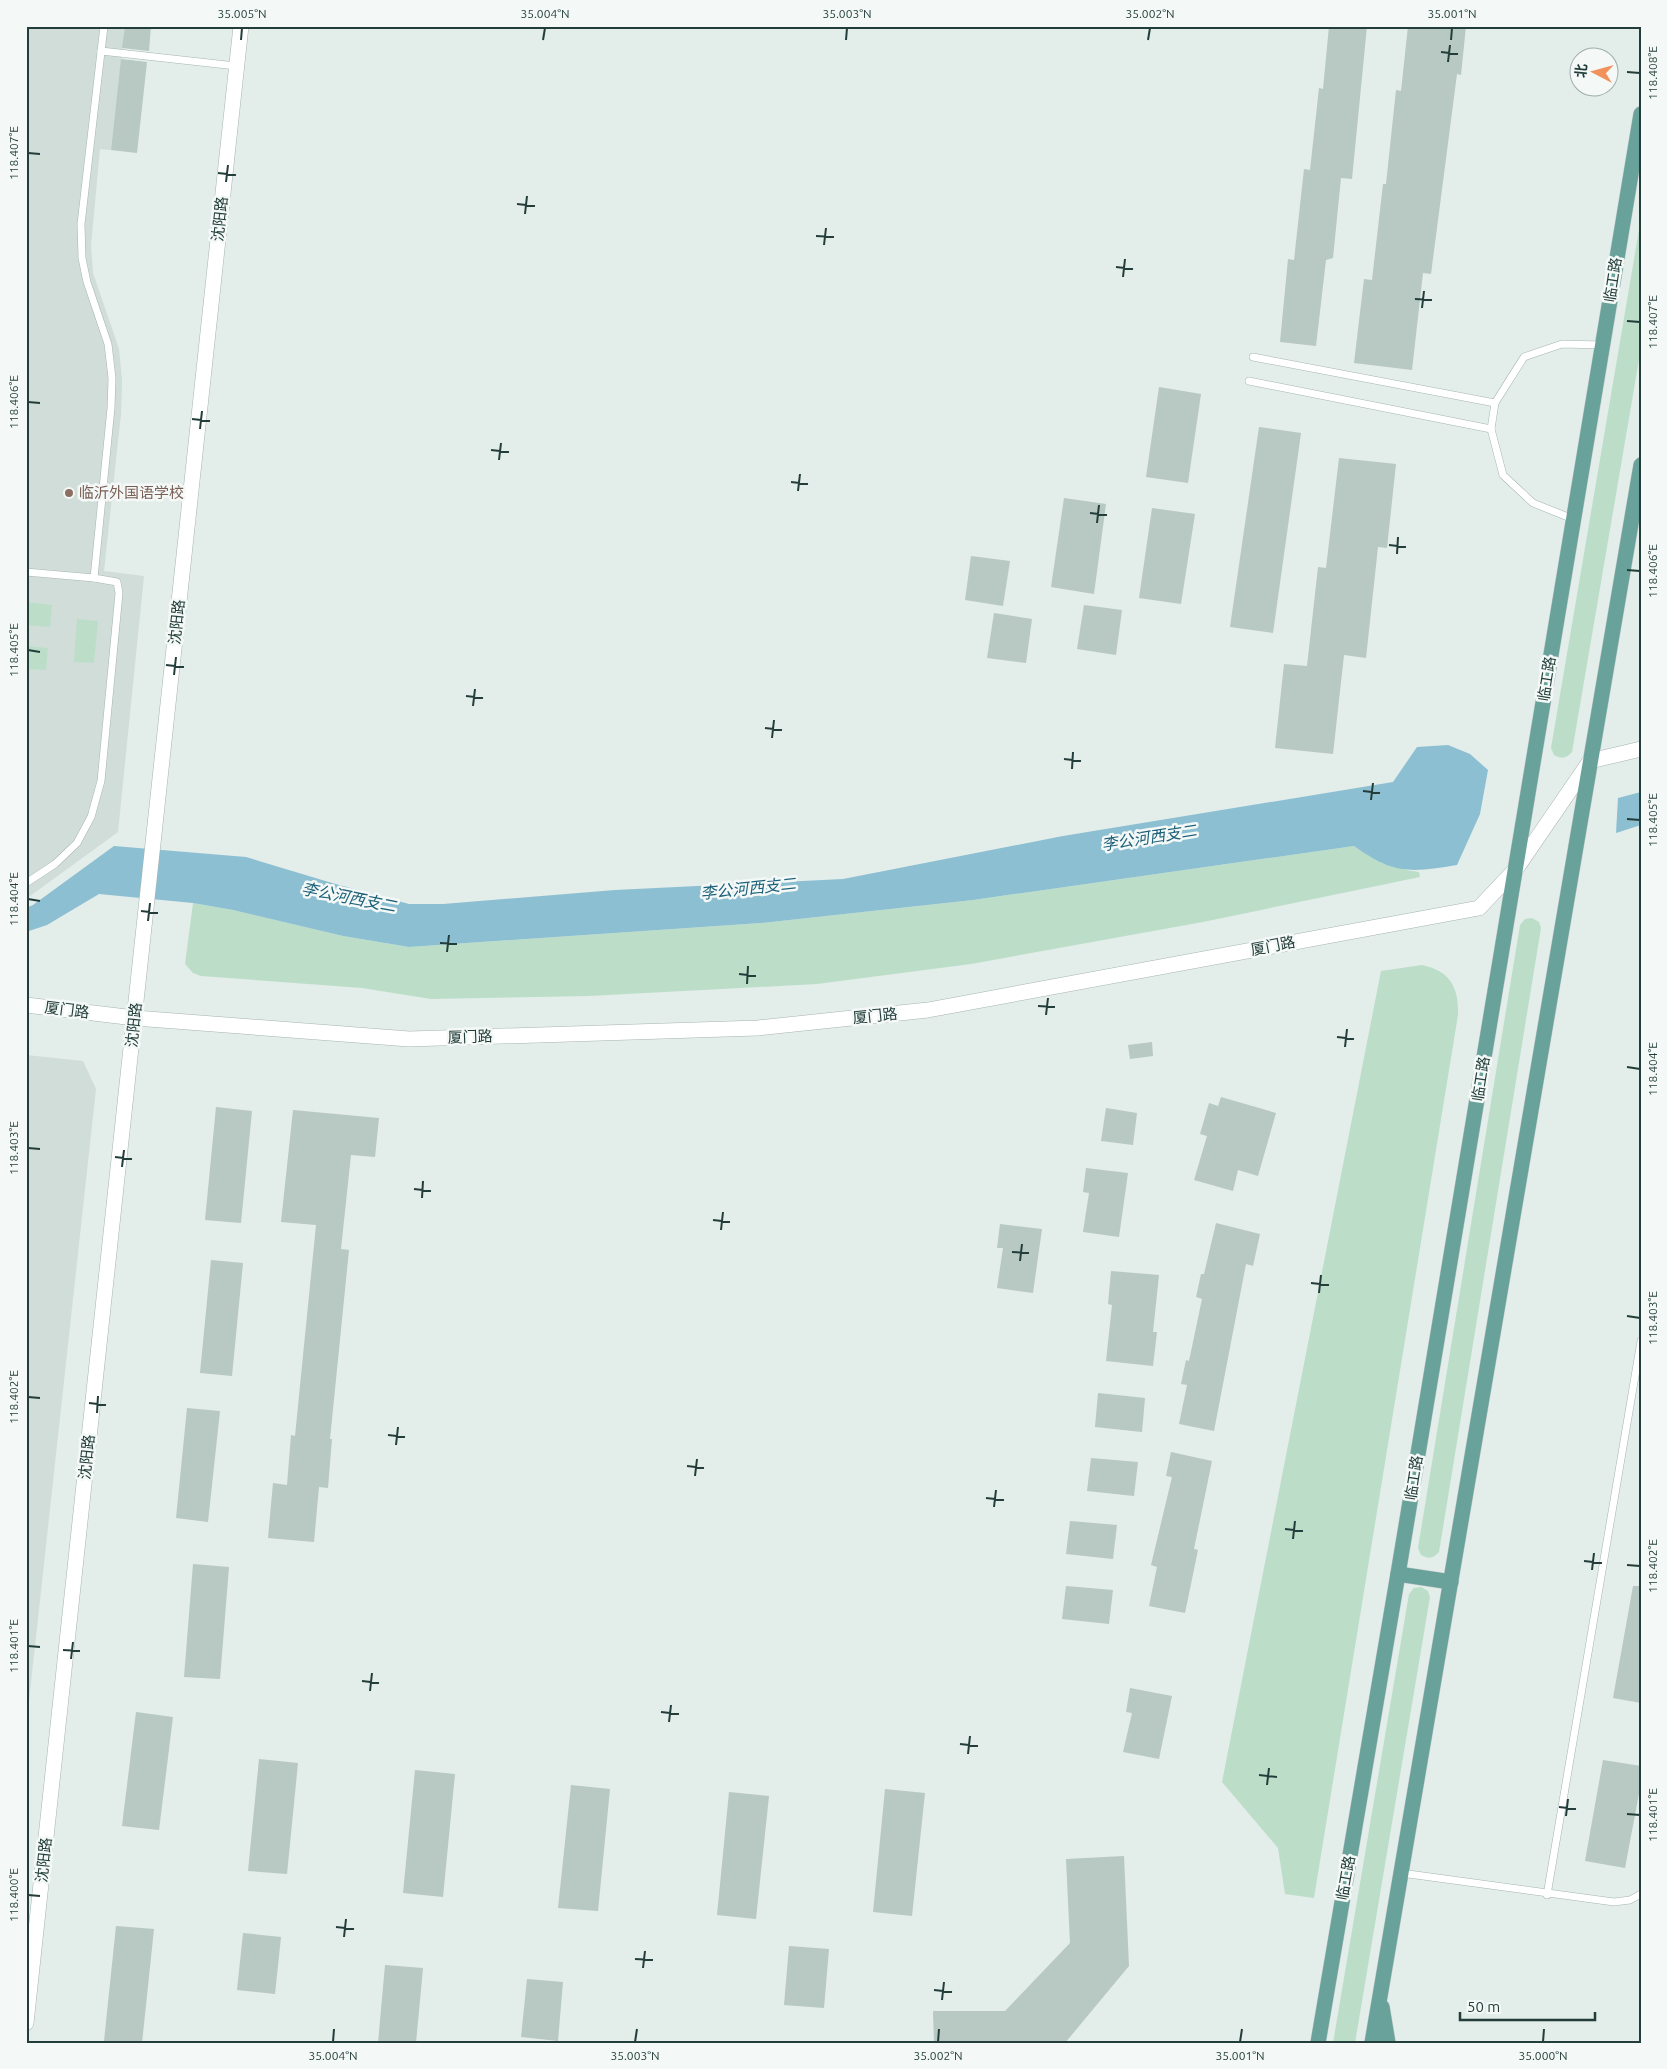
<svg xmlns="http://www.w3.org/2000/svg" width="1667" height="2069" font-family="Ubuntu,'Noto Sans SC',sans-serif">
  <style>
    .built { fill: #d1ddd9 }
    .green { fill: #bcdec9 }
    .water { fill: #8cbfd1 }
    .building { fill: #b8c8c3 }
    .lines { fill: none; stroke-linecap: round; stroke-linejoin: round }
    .service-casing { stroke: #a6b5b2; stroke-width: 8 }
    .tertiary-casing { stroke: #a6b5b2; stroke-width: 16 }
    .primary-casing { stroke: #c1c9c8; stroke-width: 16 }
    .service { stroke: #fff; stroke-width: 7 }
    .tertiary { stroke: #fff; stroke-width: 15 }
    .primary { stroke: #68a29a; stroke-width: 15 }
    .ticks { fill: none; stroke: #233e3a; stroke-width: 2 }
    .education-dot { fill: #8d6e63; stroke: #f4f9f7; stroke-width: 2 }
    .labels { text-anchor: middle; stroke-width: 5; stroke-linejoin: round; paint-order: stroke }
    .street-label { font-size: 15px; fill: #233e3a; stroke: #f4f9f7 }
    .education-label { font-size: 15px; fill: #785e54; stroke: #f4f9f7; text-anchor: start }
    .water-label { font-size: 16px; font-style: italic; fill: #1d607a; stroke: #f4f9f7 }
    .neatline { fill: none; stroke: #233e3a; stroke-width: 2 }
    .ticks-label { font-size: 12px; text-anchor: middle; fill: #233e3a }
  </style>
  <rect width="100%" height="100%" fill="#e3edea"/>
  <g class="built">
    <polygon points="26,26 125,26 111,150 100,149 91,245 93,273 119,349 122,380 121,414 104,571 144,576 118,832 26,899"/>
    <polygon points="26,1055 83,1061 96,1089 26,1728"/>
  </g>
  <g class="green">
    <path d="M1641,218V348L1572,752C1566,759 1562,759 1554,755L1551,748Z"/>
    <polygon points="26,602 52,605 50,627 26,625"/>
    <polygon points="77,619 98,621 94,663 74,662"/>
    <polygon points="26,646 48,648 46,670 26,669"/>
    <path d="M1354,846C1377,862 1391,868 1419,872L1420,877L1203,922L971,964L817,984L589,996L431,999L362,988L201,976L193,973L185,964L193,903L233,910L343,936L409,947L761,923L973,900Z"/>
    <path d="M1532,918L1539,922L1541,928L1439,1552C1433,1559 1429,1559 1421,1555L1418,1548L1520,925L1525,919Z"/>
    <path d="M1422,965C1450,971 1459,987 1458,1015L1314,1898L1285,1894L1278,1848L1222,1782L1381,971Z"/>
    <polygon points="1421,1587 1428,1591 1430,1597 1355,2043 1333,2043 1409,1594 1414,1588"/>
  </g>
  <g class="water">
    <path d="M1448,745L1470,754L1488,770L1480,814L1457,865C1410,873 1393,874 1354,846L973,900L761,923L409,947L343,936L233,910L193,903L99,894L47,925L26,932V908L33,905L114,846L246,857L332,883L409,904H443L615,890L843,879L1063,836L1393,782L1417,747Z"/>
    <polygon points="1641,792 1641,825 1616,833 1618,798"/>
  </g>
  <g class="building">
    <polygon points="125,26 151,26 149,51 122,48"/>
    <polygon points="1329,26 1367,26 1352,179 1341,178 1333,258 1326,260 1316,346 1280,342 1288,259 1294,260 1304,169 1310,170 1319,88 1323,89"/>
    <polygon points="1408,26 1466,26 1461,75 1457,74 1431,274 1423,273 1412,370 1354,363 1364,279 1372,280 1383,184 1386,184 1396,90 1401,91"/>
    <polygon points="121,59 147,62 137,153 111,150"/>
    <polygon points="1159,387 1201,394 1188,483 1146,477"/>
    <polygon points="1259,427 1301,433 1273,633 1230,627"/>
    <polygon points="1339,458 1396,464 1387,548 1378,547 1366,658 1344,655 1333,754 1275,748 1284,664 1307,666 1318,567 1326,568"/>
    <polygon points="1064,498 1106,504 1094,594 1051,587"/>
    <polygon points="1152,508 1195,514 1181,604 1139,598"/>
    <polygon points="971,556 1010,561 1003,606 965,600"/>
    <polygon points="1084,605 1122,610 1116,655 1077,649"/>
    <polygon points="994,613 1032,619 1026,663 987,658"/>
    <polygon points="1152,1042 1153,1056 1130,1059 1128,1045"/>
    <polygon points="1221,1097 1276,1113 1258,1176 1238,1170 1233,1191 1194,1180 1207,1136 1200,1134 1209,1103 1218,1106"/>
    <polygon points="216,1107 252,1111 241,1223 205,1220"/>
    <polygon points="1106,1108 1137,1113 1133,1145 1101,1141"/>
    <polygon points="293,1110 379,1118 375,1157 351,1155 341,1249 349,1250 330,1439 332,1439 328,1488 319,1487 314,1542 268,1538 273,1483 287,1485 291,1435 295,1436 316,1225 281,1222"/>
    <polygon points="1086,1168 1128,1173 1119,1237 1083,1232 1089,1193 1083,1192"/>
    <polygon points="1216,1223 1260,1234 1253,1266 1246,1264 1214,1431 1179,1424 1187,1385 1181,1384 1186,1360 1189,1361 1202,1299 1196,1297 1201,1274 1204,1274"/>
    <polygon points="1000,1224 1042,1229 1033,1293 997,1288 1003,1248 997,1248"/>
    <polygon points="211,1260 243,1263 232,1376 200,1373"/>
    <polygon points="1111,1271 1159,1275 1153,1332 1157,1332 1153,1366 1106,1361 1112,1305 1108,1304"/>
    <polygon points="1098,1393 1145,1398 1142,1432 1095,1427"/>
    <polygon points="187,1408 220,1411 208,1522 176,1518"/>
    <polygon points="1171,1452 1212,1461 1194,1549 1198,1550 1185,1613 1149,1606 1157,1567 1151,1565 1172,1477 1166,1476"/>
    <polygon points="1091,1458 1138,1462 1134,1496 1087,1491"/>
    <polygon points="1070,1521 1117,1525 1113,1559 1066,1554"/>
    <polygon points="193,1564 229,1567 220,1679 184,1677"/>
    <polygon points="1066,1586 1113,1590 1109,1624 1062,1619"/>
    <polygon points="1633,1586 1641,1586 1641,1703 1613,1698"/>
    <polygon points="1130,1688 1172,1696 1159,1759 1123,1752 1132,1713 1126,1712"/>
    <polygon points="136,1712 173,1717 159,1830 122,1826"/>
    <polygon points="259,1759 298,1763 287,1874 248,1871"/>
    <polygon points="1603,1760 1641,1766 1641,1783 1625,1868 1585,1861"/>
    <polygon points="415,1770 455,1774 443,1897 403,1893"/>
    <polygon points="571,1785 610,1789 598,1911 558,1908"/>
    <polygon points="885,1789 925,1793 912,1916 873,1912"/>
    <polygon points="729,1792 769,1796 756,1919 717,1915"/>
    <polygon points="1124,1856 1129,1966 1065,2043 934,2043 933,2011 1005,2011 1070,1943 1066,1859"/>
    <polygon points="116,1926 154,1929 142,2043 104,2041"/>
    <polygon points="243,1933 281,1937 275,1994 237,1990"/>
    <polygon points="789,1946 829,1949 824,2008 784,2005"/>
    <polygon points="385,1965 423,1968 416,2043 378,2043"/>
    <polygon points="527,1979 563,1982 558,2041 521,2037"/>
  </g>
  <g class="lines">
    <defs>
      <g id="service">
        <polyline points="101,51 236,66"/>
        <polyline points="1253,357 1495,403"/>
        <polyline points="1249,381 1491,429"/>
        <polyline points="1573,519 1533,503 1503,475 1491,429 1495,403 1524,357 1562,344 1602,345"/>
        <polyline points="26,572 94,578"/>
        <polyline points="26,883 55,864 77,843 91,817 101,781 119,593 117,582 94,578 111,408 112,378 108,344 87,282 82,258 81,224 104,26"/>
        <polyline points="1401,1873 1614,1902 1630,1900 1641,1894"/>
        <polyline points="1547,1895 1641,1341"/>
      </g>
      <g id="tertiary">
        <polyline points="26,1005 135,1018 409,1039 758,1028 928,1010 1479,908 1516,869 1590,761 1641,749"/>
        <polyline points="26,2023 241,26"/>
      </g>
      <g id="primary">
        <polyline points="1398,1574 1451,1582"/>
        <polyline points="1382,2007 1388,2043"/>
        <polyline points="1318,2043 1398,1574 1641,114"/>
        <polyline points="1372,2043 1641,465"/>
      </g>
    </defs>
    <use href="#service" class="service-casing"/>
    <use href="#tertiary" class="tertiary-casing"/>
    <use href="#primary" class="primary-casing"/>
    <use href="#service" class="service"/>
    <use href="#tertiary" class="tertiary"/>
    <use href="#primary" class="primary"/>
  </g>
  <path class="ticks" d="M241,40L242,28M543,40L545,28M846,40L847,28M1148,40L1150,28M1451,40L1452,28M1441,52L1458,54M1448,62L1450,45M1627,72L1640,73M28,153L40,154M218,173L236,175M226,182L228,165M517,204L535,206M525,214L527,196M816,236L834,237M824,245L826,228M1116,267L1133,269M1123,277L1125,259M1415,299L1432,300M1422,308L1424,291M1627,321L1640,322M28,402L40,403M192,419L210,421M200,429L202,411M491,450L509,452M499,460L501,443M791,482L808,484M798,491L800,474M1090,513L1107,515M1097,523L1099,505M1389,545L1406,547M1397,554L1398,537M1627,570L1640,571M28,650L40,652M166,665L184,667M174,675L176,657M466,696L483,698M473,706L475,689M765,728L782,730M772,738L774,720M1064,759L1081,761M1072,769L1073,752M1363,791L1380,793M1371,800L1373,783M1627,819L1640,820M28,899L40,901M141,911L158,913M148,921L150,903M440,943L457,944M447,952L449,935M739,974L756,976M747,984L748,966M1038,1006L1055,1007M1046,1015L1048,998M1337,1037L1354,1039M1345,1047L1347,1029M1627,1067L1640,1069M28,1148L40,1149M115,1157L132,1159M122,1167L124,1150M414,1189L431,1191M422,1198L423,1181M713,1220L730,1222M721,1230L723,1212M1012,1252L1029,1253M1020,1261L1022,1244M1311,1283L1329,1285M1319,1293L1321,1275M1627,1316L1640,1318M28,1397L40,1398M89,1403L106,1405M97,1413L98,1396M388,1435L405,1437M396,1445L398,1427M687,1466L704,1468M695,1476L697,1459M986,1498L1004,1500M994,1507L996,1490M1285,1529L1303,1531M1293,1539L1295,1521M1584,1561L1602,1563M1627,1565L1640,1566M1592,1570L1594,1553M28,1646L40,1647M63,1650L80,1651M71,1659L73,1642M362,1681L379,1683M370,1691L372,1673M661,1712L679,1714M669,1722L671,1705M960,1744L978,1746M968,1754L970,1736M1259,1775L1277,1777M1267,1785L1269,1768M1559,1807L1576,1809M1627,1814L1640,1815M1566,1816L1568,1799M28,1895L40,1896M336,1927L354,1929M344,1937L346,1919M635,1959L653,1960M643,1968L645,1951M934,1990L952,1992M942,2000L944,1982M333,2042L334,2029M635,2042L637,2029M938,2042L939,2029M1240,2042L1242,2029M1543,2042L1544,2029"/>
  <circle class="education-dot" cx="69" cy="493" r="5"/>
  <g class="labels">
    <g class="street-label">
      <text transform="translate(220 219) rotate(-84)" y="5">沈阳路</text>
      <text transform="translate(1613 280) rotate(-81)" y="5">临工路</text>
      <text transform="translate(177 622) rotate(-84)" y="5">沈阳路</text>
      <text transform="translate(1547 679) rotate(-81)" y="5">临工路</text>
      <text transform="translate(1273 946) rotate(-11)" y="5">厦门路</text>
      <text transform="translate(67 1010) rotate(7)" y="5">厦门路</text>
      <text transform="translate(875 1016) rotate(-6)" y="5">厦门路</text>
      <text transform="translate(134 1025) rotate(-84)" y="5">沈阳路</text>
      <text transform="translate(470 1037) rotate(-2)" y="5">厦门路</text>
      <text transform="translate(1481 1079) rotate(-81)" y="5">临工路</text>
      <text transform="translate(87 1457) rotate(-84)" y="5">沈阳路</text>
      <text transform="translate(1414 1478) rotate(-81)" y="5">临工路</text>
      <text transform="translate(44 1860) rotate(-84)" y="5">沈阳路</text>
      <text transform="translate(1346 1878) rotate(-80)" y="5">临工路</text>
    </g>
    <g class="education-label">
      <text x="79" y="498">临沂外国语学校</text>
    </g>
    <g class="water-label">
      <text transform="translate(1149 837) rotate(-9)" y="6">李公河西支二</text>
      <text transform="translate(748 888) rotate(-6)" y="6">李公河西支二</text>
      <text transform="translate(349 897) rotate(11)" y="6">李公河西支二</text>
    </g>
  </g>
  <rect width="1667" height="2069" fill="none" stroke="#f4f9f7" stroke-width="55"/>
  <g transform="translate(1594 72) rotate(276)"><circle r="24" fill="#f4f9f7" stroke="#a0aeab"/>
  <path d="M0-4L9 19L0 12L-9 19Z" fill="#f1925d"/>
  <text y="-8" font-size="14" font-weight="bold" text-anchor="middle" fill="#233e3a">北</text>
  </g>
  <path d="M1460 2012v8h135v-8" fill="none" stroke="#233e3a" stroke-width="2.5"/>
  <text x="1467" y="2012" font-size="15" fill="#233e3a" stroke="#f4f9f7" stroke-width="4" paint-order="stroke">50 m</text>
  <rect x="28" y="28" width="1612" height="2014" class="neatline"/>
  <g class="ticks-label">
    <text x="242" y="18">35.005°N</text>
    <text x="545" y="18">35.004°N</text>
    <text x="847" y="18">35.003°N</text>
    <text x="1150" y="18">35.002°N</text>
    <text x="1452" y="18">35.001°N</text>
    <text transform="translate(1653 73) rotate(-90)" y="4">118.408°E</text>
    <text transform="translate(14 153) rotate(-90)" y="4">118.407°E</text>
    <text transform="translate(1653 322) rotate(-90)" y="4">118.407°E</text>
    <text transform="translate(14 402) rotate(-90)" y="4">118.406°E</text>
    <text transform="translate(1653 571) rotate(-90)" y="4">118.406°E</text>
    <text transform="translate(14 650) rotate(-90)" y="4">118.405°E</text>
    <text transform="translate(1653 820) rotate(-90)" y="4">118.405°E</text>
    <text transform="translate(14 899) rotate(-90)" y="4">118.404°E</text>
    <text transform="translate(1653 1069) rotate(-90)" y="4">118.404°E</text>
    <text transform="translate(14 1148) rotate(-90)" y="4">118.403°E</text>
    <text transform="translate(1653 1318) rotate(-90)" y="4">118.403°E</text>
    <text transform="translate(14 1397) rotate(-90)" y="4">118.402°E</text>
    <text transform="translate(1653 1566) rotate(-90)" y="4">118.402°E</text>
    <text transform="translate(14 1646) rotate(-90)" y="4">118.401°E</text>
    <text transform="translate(1653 1815) rotate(-90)" y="4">118.401°E</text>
    <text transform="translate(14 1895) rotate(-90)" y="4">118.400°E</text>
    <text x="333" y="2060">35.004°N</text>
    <text x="635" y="2060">35.003°N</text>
    <text x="938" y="2060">35.002°N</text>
    <text x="1240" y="2060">35.001°N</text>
    <text x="1543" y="2060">35.000°N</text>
  </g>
</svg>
